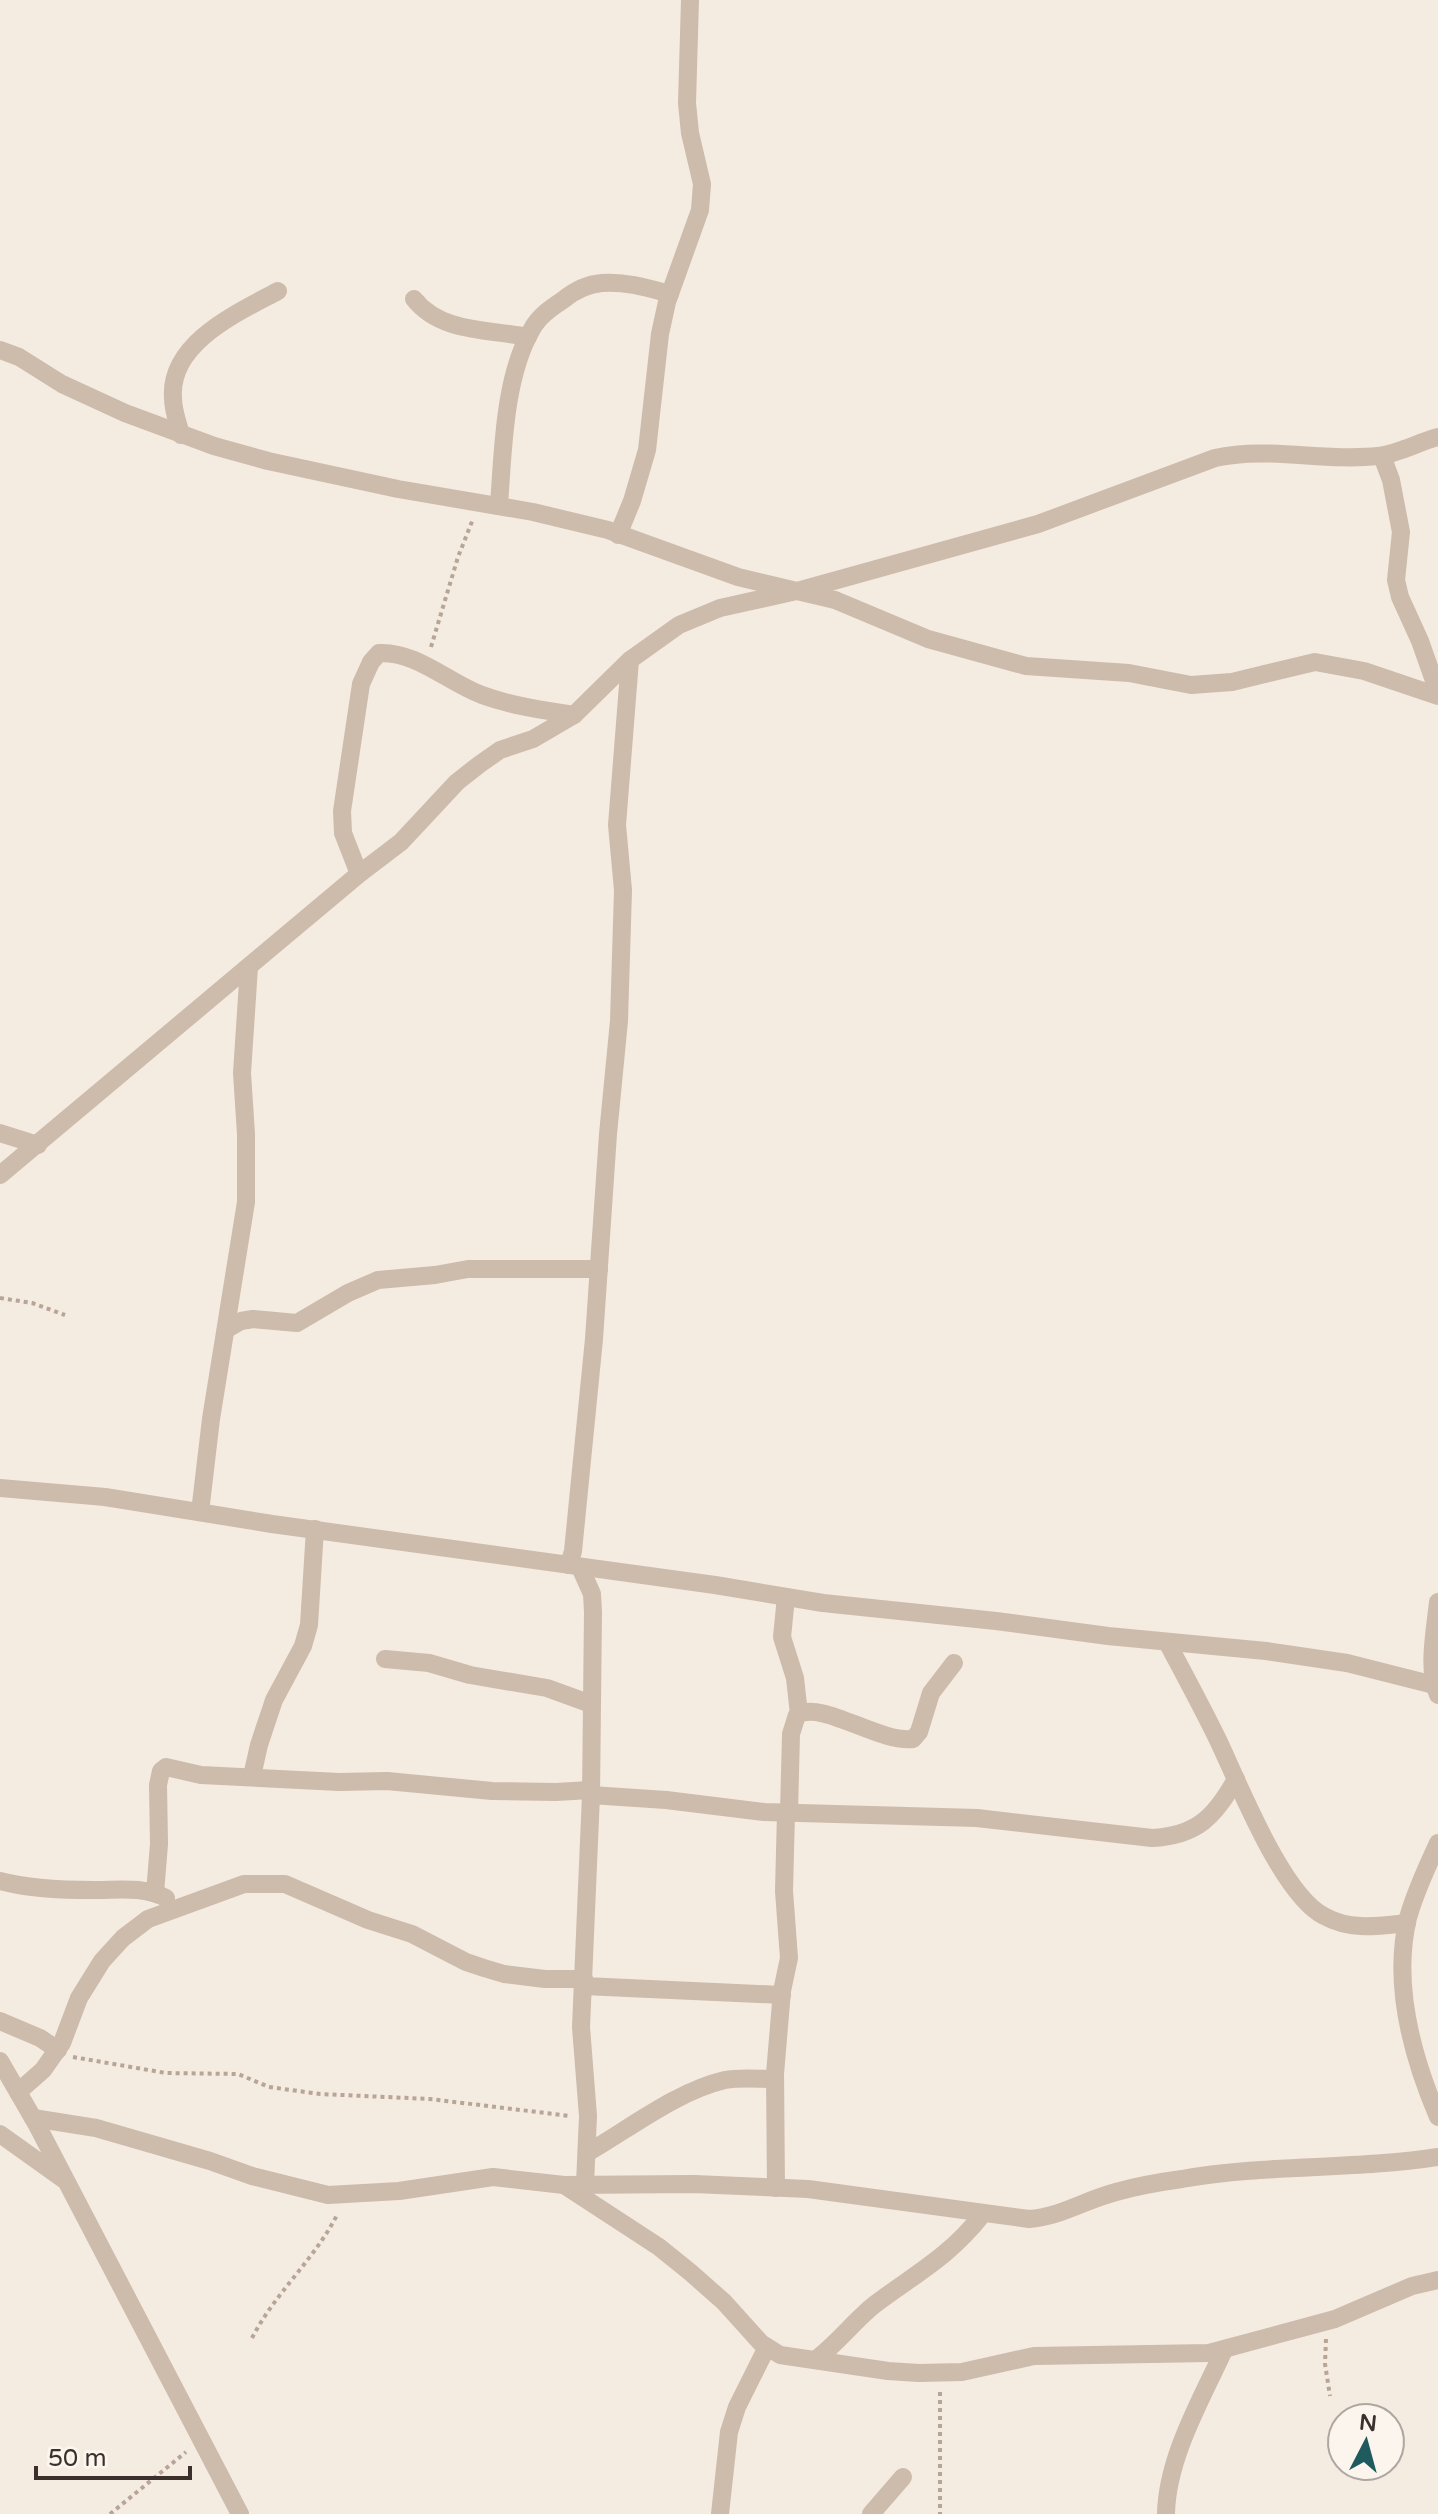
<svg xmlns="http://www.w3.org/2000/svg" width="1438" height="2514" font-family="'Varela Round',sans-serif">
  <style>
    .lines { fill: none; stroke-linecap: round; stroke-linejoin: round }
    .path { stroke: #b9a596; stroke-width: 4; stroke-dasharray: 4 4; stroke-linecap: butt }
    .street { stroke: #cdbbac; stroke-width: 18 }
  </style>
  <rect width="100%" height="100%" fill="#f4ebe1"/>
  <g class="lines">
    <g class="path">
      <polyline points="431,647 458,557 473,519"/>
      <polyline points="0,1298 32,1303 65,1315"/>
      <polyline points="73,2057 166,2073 238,2074 269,2087 320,2094 430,2099 570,2116"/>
      <path d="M252,2338C275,2293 314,2260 337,2215"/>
      <polyline points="1326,2339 1325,2364 1330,2396"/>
      <polyline points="940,2392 940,2514"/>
      <polyline points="110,2514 186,2452"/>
    </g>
    <g class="street">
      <path d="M414,299C441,333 488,329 528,337"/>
      <polyline points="0,350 19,357 62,384 125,413 214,446 268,461 398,489 533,512 608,530 738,577 835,600 928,639 1026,666 1129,673 1191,685 1232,682 1315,662 1364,671 1438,696"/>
      <path d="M181,435C178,423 173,411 173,398C169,343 237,313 278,291"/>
      <polyline points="1382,456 1391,480 1401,532 1396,580 1400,597 1420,641 1438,692"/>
      <path d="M499,505C503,451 504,377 532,329C539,316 551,308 563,300C574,291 588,284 602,283C625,281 648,288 670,294"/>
      <polyline points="618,535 632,501 647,450 660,334 667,302 700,210 702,184 690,133 687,103 690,0"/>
      <path d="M359,874L343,833L342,811L361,684L371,662L379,653C416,651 449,683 482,695C512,706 543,710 574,715"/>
      <polyline points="0,1133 38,1145"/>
      <path d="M0,1175L359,874L401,842L457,782L480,764L500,750L533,739L574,715L630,660L679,625L720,608L801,590L1038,524L1215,458C1268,446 1324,462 1378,456C1398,454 1419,442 1438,437"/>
      <polyline points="227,1329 241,1321 253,1319 297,1323 348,1293 378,1280 435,1275 468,1269 599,1269"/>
      <polyline points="0,1488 105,1497 272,1524 715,1585 823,1603 996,1621 1108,1636 1266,1651 1347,1663 1438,1686"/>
      <polyline points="200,1512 211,1419 246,1202 246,1134 242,1073 249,967"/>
      <polyline points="569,1565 573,1551 594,1339 608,1134 619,1021 623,890 617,825 630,660"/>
      <polyline points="580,1567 592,1594 593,1612 591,1795 581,2027 588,2116 585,2184"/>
      <polyline points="786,1597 782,1637 795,1678 799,1714"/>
      <path d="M1438,1602C1435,1631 1427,1669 1438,1695"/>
      <path d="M1167,1642C1184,1674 1202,1707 1218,1740C1239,1784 1282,1895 1324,1916C1351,1931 1378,1926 1407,1923"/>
      <polyline points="385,1659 429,1663 470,1675 547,1688 591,1704"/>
      <polyline points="252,1776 259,1745 274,1700 303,1646 309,1625 315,1529"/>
      <path d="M591,1795L666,1800L764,1812L977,1818L1152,1838C1196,1836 1215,1817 1236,1779"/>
      <path d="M789,1813L791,1734L797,1715C822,1700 878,1743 913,1739L919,1732L931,1693L954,1663"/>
      <path d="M1438,1843C1427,1867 1415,1892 1408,1918C1392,1984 1412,2056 1438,2117"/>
      <path d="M0,1881C30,1889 62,1890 93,1890C120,1890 142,1886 166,1898"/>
      <polyline points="155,1893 159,1844 158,1785 161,1771 166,1767 201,1775 339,1782 387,1781 492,1791 556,1792 590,1790"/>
      <polyline points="584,1986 782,1995"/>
      <polyline points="0,2021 40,2038 58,2050"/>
      <polyline points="0,2061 37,2125 240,2514"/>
      <polyline points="18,2092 43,2070 62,2043 79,1998 102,1961 123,1938 148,1919 244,1884 285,1884 368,1920 412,1934 466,1962 484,1968 504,1974 545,1979 584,1979"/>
      <path d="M33,2118L96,2128L210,2161L252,2176L328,2195L399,2191L493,2177L564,2185L694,2184L808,2189L1029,2219C1060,2217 1085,2200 1116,2192C1137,2186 1160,2182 1182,2179C1267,2164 1353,2170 1438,2157"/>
      <polyline points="0,2134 63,2179"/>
      <path d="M587,2153C629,2129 677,2091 725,2080C740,2077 758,2079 774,2079"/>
      <polyline points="564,2185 659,2247 690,2272 724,2302 761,2343 780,2355 888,2371 919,2373 962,2372 1034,2356 1209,2353 1335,2319 1412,2286 1438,2280"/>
      <polyline points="776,2188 775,2074 782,1991 789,1958 784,1891 786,1813"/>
      <path d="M815,2360C837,2344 853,2322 874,2305C915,2274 949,2257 982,2215"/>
      <polyline points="720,2514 729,2432 737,2407 767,2347"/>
      <polyline points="871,2514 903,2477"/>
      <path d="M1166,2514C1167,2458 1201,2400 1224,2350"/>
    </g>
  </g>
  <g transform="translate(1366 2442) rotate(6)"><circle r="38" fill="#fbf5ee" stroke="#aea6a0" stroke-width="2"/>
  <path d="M0-6L14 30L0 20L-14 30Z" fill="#1f5a5e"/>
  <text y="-12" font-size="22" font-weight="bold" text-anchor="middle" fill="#3b302b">N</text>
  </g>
  <path d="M36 2466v12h154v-12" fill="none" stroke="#3b302b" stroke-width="4"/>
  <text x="48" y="2466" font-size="24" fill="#3b302b" stroke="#fbf5ee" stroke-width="6" paint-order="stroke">50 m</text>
</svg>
